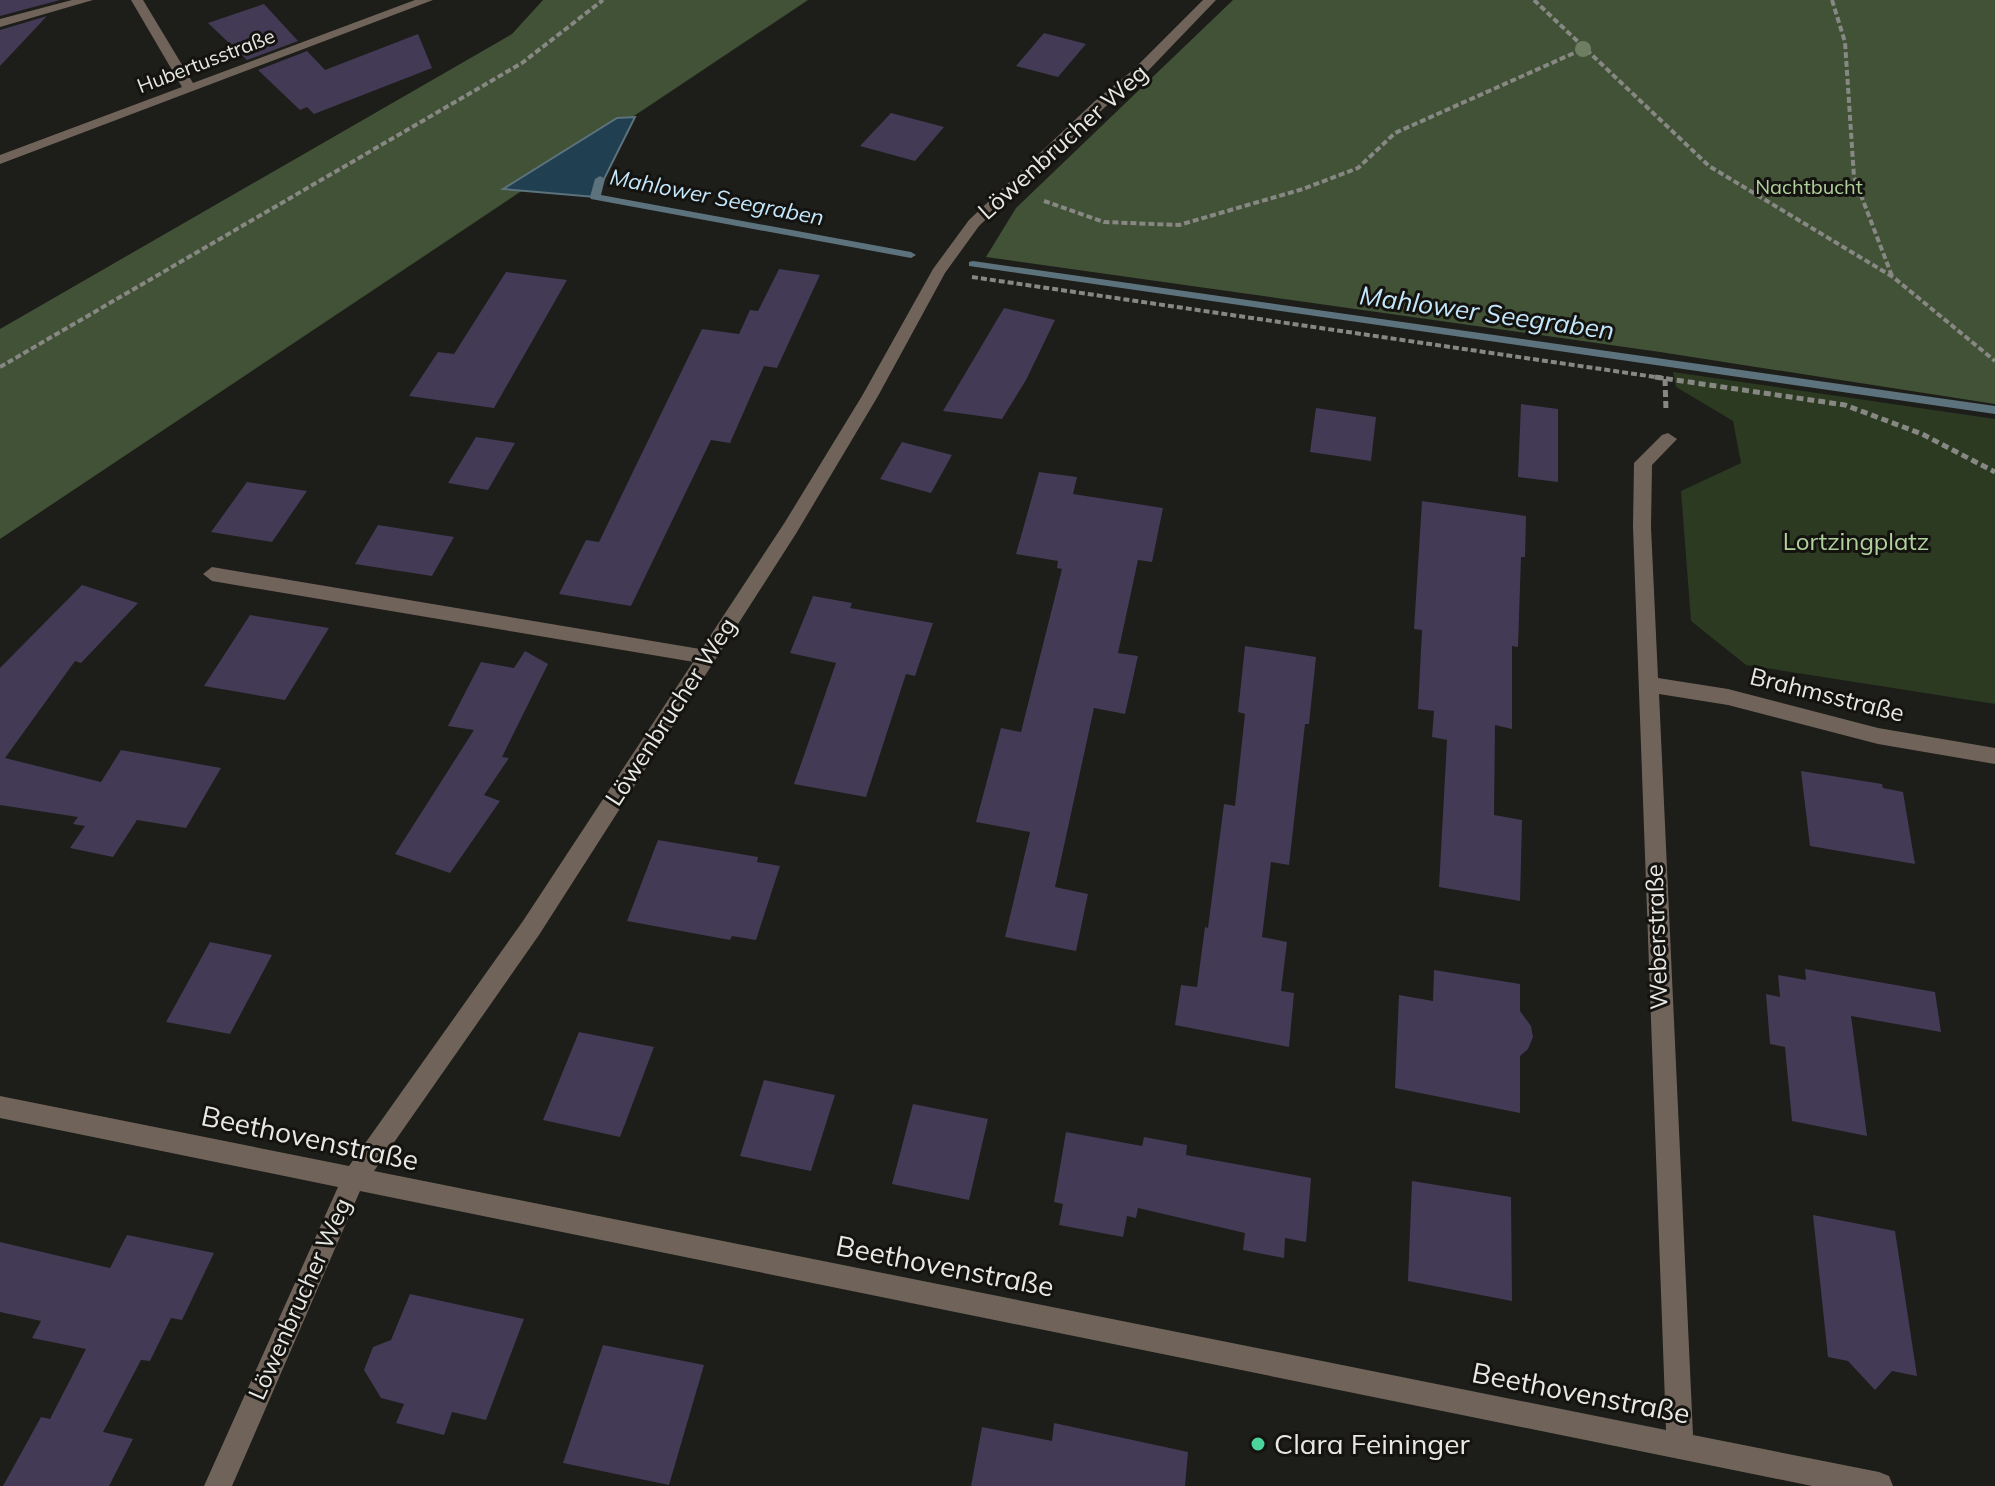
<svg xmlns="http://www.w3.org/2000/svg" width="1995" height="1486" font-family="Mulish,sans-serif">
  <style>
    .green { fill: #2b3a21 }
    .forest { fill: #425237 }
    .water { fill: #204051; stroke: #5c727d; stroke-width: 2 }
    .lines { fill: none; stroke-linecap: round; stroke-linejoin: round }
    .stream { fill: #5c727d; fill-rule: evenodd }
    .building { fill: #433a56 }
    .path-far1 { stroke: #878783; stroke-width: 4; stroke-dasharray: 6 3; stroke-linecap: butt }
    .path { stroke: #878783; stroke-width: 5; stroke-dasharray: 7 4; stroke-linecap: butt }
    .service { fill: #70645a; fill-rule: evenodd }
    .minor { fill: #70645a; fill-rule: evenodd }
    .tree { fill: #6e7f61 }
    .poi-dot { fill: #4bd49b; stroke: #141310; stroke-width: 3 }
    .labels { text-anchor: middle; stroke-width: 6; stroke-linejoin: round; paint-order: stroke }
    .far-street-label { font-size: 20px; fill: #e8e8e5; stroke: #141310 }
    .far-park-label { font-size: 20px; fill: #b0d09c; stroke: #141310 }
    .far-water-label { font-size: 22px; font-style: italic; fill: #c4e7fc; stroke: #141310 }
    .street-label { font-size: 24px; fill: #e8e8e5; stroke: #141310 }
    .park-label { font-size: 24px; fill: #b0d09c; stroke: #141310 }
    .water-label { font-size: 26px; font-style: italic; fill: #c4e7fc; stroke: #141310 }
    .near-street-label { font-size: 28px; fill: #e8e8e5; stroke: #141310 }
    .near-poi-label { font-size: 28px; fill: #e8e8e5; stroke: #141310; text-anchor: start }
  </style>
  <rect width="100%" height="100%" fill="#1d1d19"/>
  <polygon class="green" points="1673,372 1995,419 1995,704 1746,665 1691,621 1681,491 1741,463 1733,421 1676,387"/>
  <g class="forest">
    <polygon points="543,0 808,0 0,539 0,329 512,34"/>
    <polygon points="1233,0 1995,0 1995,404 1660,352 986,257 1016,208"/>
  </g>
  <polygon class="water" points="635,117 595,197 503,189 617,118"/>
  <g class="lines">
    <g class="stream">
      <polygon points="600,176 605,179 601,195 911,252 916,255 911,258 591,199 590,197 595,179"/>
      <polygon points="973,261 1995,406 1995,414 969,266 969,262"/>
    </g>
  </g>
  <g class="building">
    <polygon points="0,0 60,0 0,16"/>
    <polygon points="264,4 298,41 247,60 208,23"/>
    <polygon points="47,16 0,66 0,30"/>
    <polygon points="1044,33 1086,44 1058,77 1016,66"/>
    <polygon points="418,34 432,68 314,114 307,107 300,110 258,70 307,51 325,70"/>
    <polygon points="891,113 944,127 915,161 860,146"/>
    <polygon points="779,269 820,275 777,368 764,366 730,443 711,440 631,606 559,594 586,540 599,542 702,329 739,334 750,310 758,311"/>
    <polygon points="506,272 567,280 494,408 409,396 438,352 454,354"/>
    <polygon points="1004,308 1055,320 1026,380 1002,419 943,411"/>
    <polygon points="1521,404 1558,409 1558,482 1518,477"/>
    <polygon points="1316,408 1376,417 1371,461 1310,452"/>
    <polygon points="476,437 515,443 488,490 448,483"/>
    <polygon points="902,442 952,455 931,493 880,479"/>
    <polygon points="1039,472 1077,477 1073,494 1163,508 1152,562 1138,560 1118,653 1138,656 1125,714 1094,708 1055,887 1088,894 1076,951 1005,937 1030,832 976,822 1001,728 1021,732 1062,569 1057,568 1058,561 1016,554"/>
    <polygon points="247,482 307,491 272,542 211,532"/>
    <polygon points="1422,501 1526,516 1525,557 1521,557 1518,647 1512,646 1512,729 1495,725 1494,815 1522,820 1520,901 1439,887 1447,740 1432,737 1434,711 1418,709 1422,630 1414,629"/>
    <polygon points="378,525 454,537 432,576 355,564"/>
    <polygon points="82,585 138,603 81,663 75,661 5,758 101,782 121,750 221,768 186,828 137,820 113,857 70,848 85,826 73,824 78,817 0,805 0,668"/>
    <polygon points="813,596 852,603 850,608 933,623 915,676 906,674 866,797 794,784 836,663 790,653"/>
    <polygon points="250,615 329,628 285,700 204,686"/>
    <polygon points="1245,646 1316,657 1309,724 1305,724 1289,865 1271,862 1262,937 1287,942 1281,991 1294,993 1289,1047 1175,1025 1181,985 1197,987 1205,927 1208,928 1224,804 1235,806 1245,714 1238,712"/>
    <polygon points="525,651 548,664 502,757 509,758 484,795 500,801 450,873 395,854 474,730 448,726 481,662 514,668"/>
    <polygon points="1801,771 1882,784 1883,788 1903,792 1915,864 1810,846"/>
    <polygon points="658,840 758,857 757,862 780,866 756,940 732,936 730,940 627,921"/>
    <polygon points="210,942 272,955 230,1034 166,1022"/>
    <polygon points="1805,969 1935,992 1941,1032 1851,1016 1867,1136 1792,1121 1785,1047 1770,1044 1766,994 1780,997 1778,975 1806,980"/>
    <polygon points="1434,970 1520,984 1520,1011 1531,1026 1533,1037 1528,1049 1520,1056 1520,1113 1395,1088 1399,995 1433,1001"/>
    <polygon points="579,1032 654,1047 620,1137 543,1120"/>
    <polygon points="764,1080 835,1095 811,1171 740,1156"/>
    <polygon points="913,1104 988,1119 969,1200 892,1184"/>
    <polygon points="1066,1132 1142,1146 1144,1137 1187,1145 1186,1155 1311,1178 1306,1242 1285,1238 1284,1258 1243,1250 1245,1233 1138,1208 1136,1218 1127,1216 1123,1237 1059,1225 1063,1204 1054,1202"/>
    <polygon points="1412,1181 1511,1197 1512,1301 1408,1281"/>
    <polygon points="1813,1215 1895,1231 1917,1376 1892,1371 1875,1390 1848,1361 1828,1357"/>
    <polygon points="127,1235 214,1253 182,1320 171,1318 150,1361 141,1360 103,1432 133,1439 109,1486 3,1486 41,1417 50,1419 86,1349 32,1338 41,1321 0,1312 0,1242 110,1268"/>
    <polygon points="410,1294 524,1319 486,1420 452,1412 444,1435 396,1423 404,1404 381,1398 364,1370 373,1347 391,1340"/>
    <polygon points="603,1345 704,1365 669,1485 563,1463"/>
    <polygon points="1054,1423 1188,1452 1185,1486 971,1486 982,1427 1052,1441"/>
  </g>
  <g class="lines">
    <g class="path-far1">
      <polyline points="1534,0 1709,166 1893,277 1995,361"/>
      <polyline points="1832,0 1845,42 1854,177 1892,276"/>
      <polyline points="1044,201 1104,222 1179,225 1303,189 1358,168 1395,133 1583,49"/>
      <polyline points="972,277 1669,379"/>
      <polyline points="0,367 522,63 603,0"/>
    </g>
    <g class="path">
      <polyline points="1655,377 1845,405 1922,434 1995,472"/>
      <polyline points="1665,379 1666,410"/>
    </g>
    <g class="service">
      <polygon points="72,0 93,0 0,27 0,19"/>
      <polygon points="212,567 706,650 713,652 716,657 713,662 706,664 212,581 203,574"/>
    </g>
    <g class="minor">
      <polygon points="131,0 143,0 193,83 415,0 433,0 0,164 0,155 182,87"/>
      <polygon points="1203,0 1216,0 1143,76 1105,107 979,226 945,273 878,396 797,532 539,935 374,1171 1666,1430 1633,527 1634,463 1662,435 1668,433 1677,439 1652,465 1651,527 1658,678 1728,689 1878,728 1995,748 1995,764 1878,744 1728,705 1659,694 1693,1435 1879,1472 1889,1476 1893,1486 1812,1486 360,1191 232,1486 204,1486 338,1187 0,1118 0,1096 349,1166 523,921 785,522 862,396 933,269 969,220 1095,101 1133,70"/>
    </g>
  </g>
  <circle class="tree" cx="1583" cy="49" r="8"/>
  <circle class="poi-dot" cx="1258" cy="1444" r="8"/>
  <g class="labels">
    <g class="far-street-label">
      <text transform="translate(206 61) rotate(-21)" y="7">Hubertusstraße</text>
    </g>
    <g class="far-park-label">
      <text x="1809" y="194">Nachtbucht</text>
    </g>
    <g class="far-water-label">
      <text transform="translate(717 197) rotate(11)" y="8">Mahlower Seegraben</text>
    </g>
    <g class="street-label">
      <text transform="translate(1063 142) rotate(-42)" y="8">Löwenbrucher Weg</text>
      <text transform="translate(1827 695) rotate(14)" y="8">Brahmsstraße</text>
      <text transform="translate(671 712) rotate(-57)" y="8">Löwenbrucher Weg</text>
      <text transform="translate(1657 937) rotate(-92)" y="8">Weberstraße</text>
      <text transform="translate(300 1299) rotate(-66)" y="8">Löwenbrucher Weg</text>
    </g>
    <g class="park-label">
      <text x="1856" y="550">Lortzingplatz</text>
    </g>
    <g class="water-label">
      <text transform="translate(1487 313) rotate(8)" y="9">Mahlower Seegraben</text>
    </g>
    <g class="near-street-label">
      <text transform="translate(310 1138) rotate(12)" y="10">Beethovenstraße</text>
      <text transform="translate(945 1266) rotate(11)" y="10">Beethovenstraße</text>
      <text transform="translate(1581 1393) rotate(11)" y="10">Beethovenstraße</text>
    </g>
    <g class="near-poi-label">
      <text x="1274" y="1454">Clara Feininger</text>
    </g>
  </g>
</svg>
